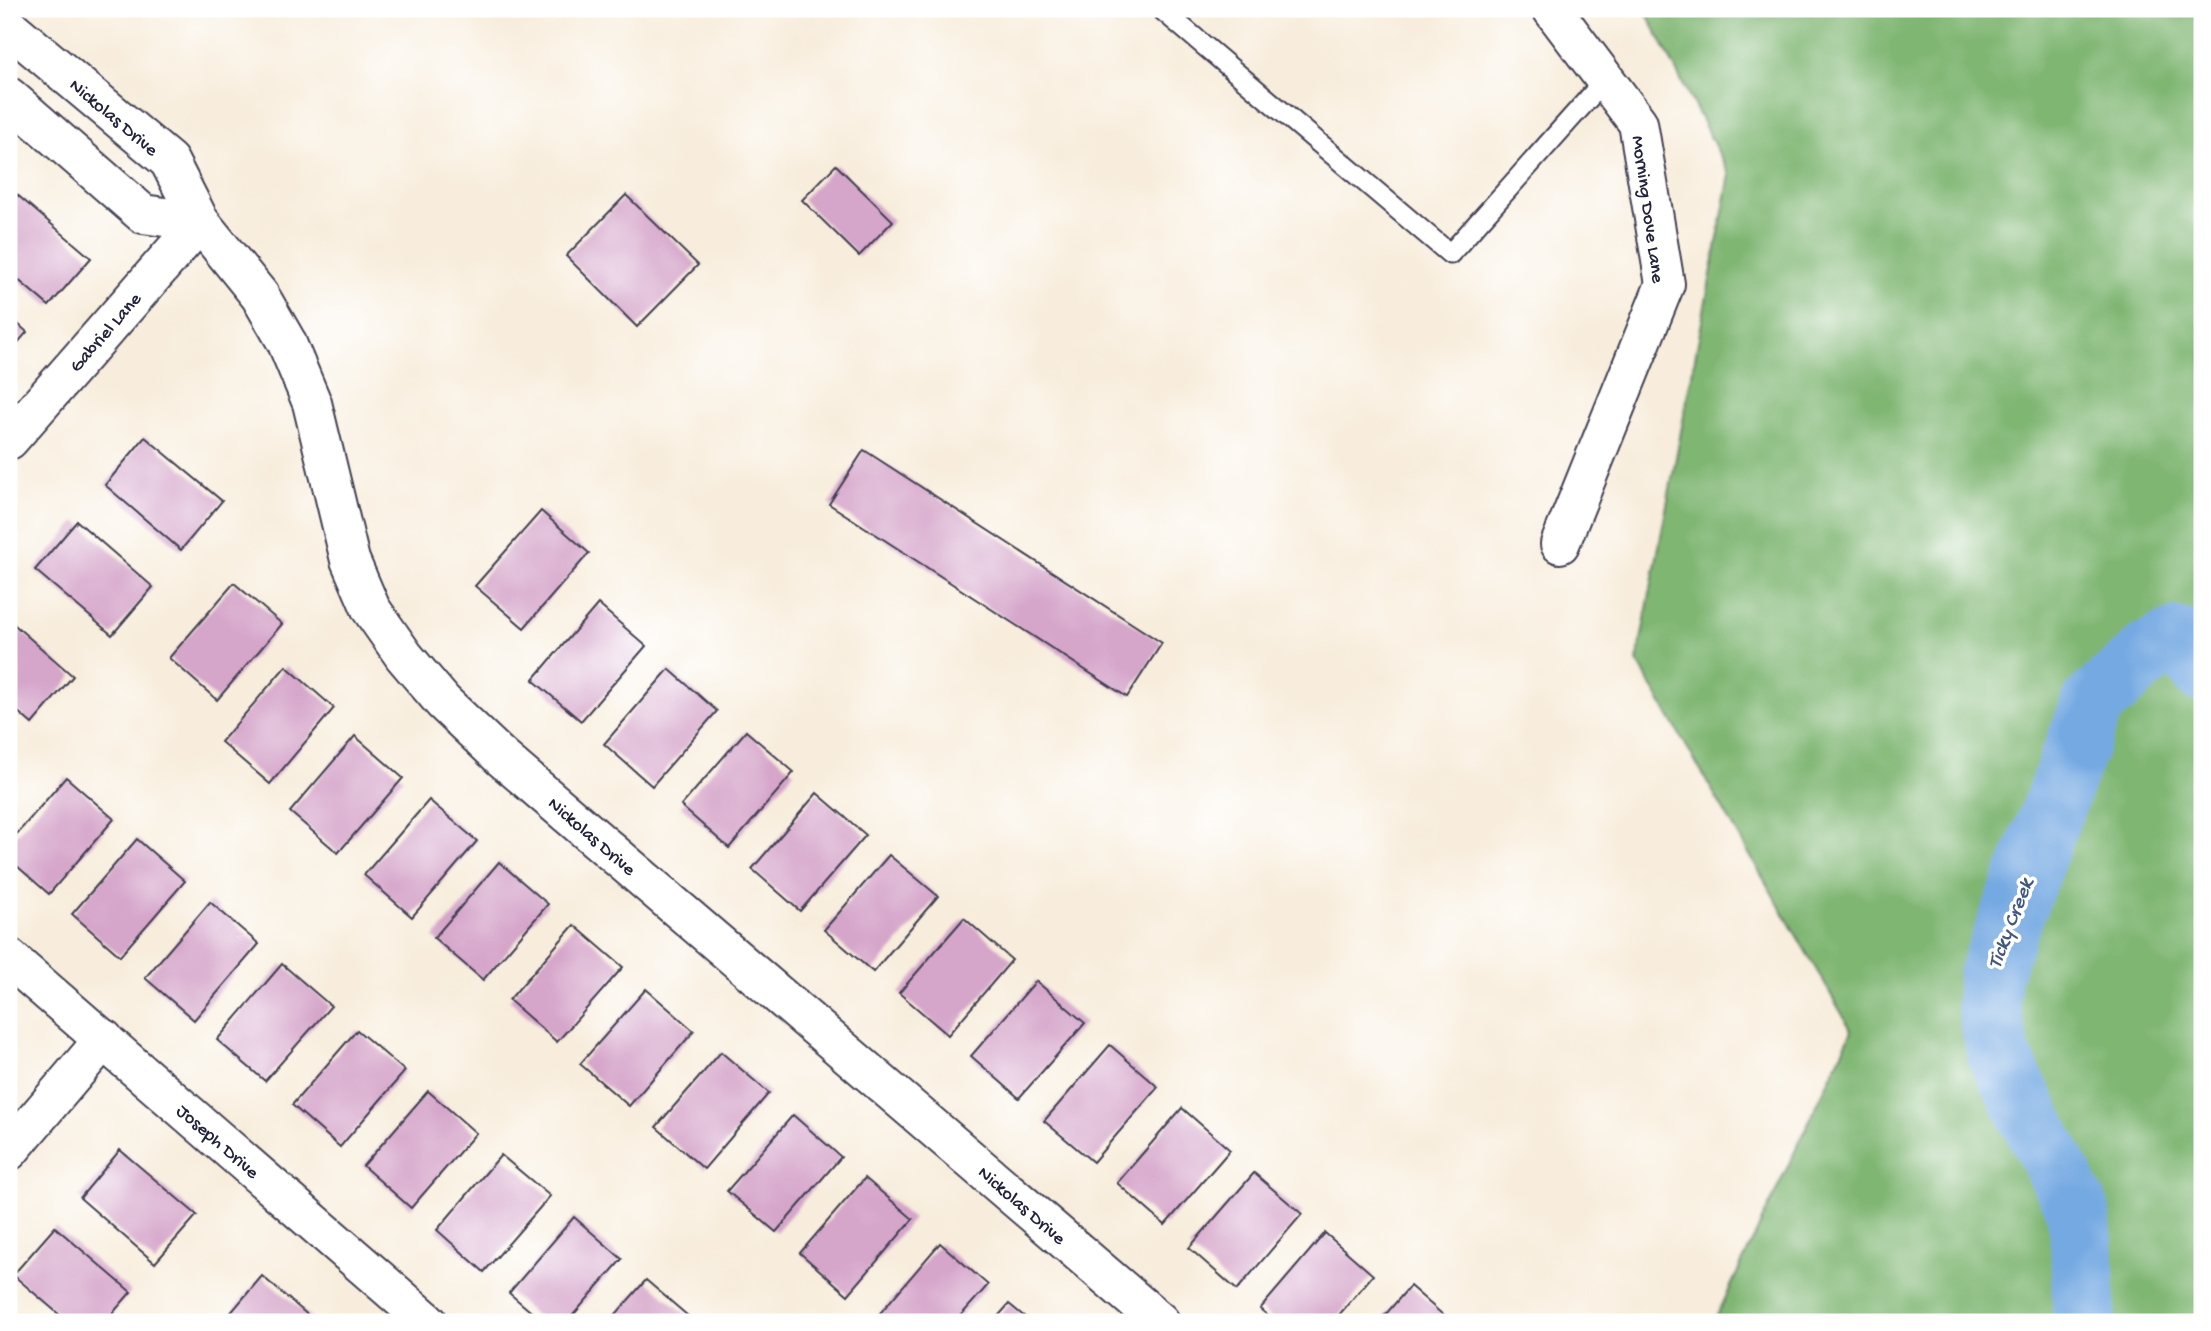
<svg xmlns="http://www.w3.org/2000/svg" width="2211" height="1331" font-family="'Gochi Hand',sans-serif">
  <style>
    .forest { fill: #7fb672; stroke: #506c56; stroke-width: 2 }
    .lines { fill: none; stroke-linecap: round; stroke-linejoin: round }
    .river { stroke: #75a9e2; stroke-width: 63 }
    .building { fill: #d5a5ca }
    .lane-casing { stroke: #424053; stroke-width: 23 }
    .street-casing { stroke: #424053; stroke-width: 42 }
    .lane { stroke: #fff; stroke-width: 19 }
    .street { stroke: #fff; stroke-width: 38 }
    .labels { text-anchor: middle; stroke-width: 7; stroke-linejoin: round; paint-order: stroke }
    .street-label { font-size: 19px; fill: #22223b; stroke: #fff }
    .water-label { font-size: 21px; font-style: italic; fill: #43587e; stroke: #fff }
  </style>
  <rect width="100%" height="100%" fill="#fff"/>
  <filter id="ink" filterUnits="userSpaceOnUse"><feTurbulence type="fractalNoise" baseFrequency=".0143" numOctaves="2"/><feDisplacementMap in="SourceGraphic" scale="14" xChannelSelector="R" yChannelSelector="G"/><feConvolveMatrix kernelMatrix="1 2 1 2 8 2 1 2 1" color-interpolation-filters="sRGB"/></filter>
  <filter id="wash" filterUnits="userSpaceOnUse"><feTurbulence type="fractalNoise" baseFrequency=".00686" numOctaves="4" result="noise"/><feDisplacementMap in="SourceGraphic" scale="28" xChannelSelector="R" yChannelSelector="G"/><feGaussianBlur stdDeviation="1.57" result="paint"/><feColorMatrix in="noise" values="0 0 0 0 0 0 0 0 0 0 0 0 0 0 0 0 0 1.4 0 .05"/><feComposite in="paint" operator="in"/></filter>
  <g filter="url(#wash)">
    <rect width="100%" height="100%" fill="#f8eddc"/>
    <polygon class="forest" points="1641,9 2202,9 2202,1322 1714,1322 1852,1031 1637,661 1730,175 1647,14"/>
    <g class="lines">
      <polyline class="river" points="2084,1322 2082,1247 2078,1210 1999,1055 1988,1004 1989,976 2093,703 2151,652 2178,639 2202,671"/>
    </g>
    <g id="blocks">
      <g class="building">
        <polygon points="836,165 893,221 859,256 802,200"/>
        <polygon points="15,193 91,258 49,306 9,272 9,200"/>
        <polygon points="626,195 698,265 637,327 566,256"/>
        <polygon points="9,316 27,332 9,353"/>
        <polygon points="145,437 222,501 181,550 105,485"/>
        <polygon points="864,450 1162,643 1127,697 829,504"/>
        <polygon points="541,511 589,553 524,628 475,586"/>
        <polygon points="77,521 153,587 112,635 35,570"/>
        <polygon points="234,583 282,624 217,700 169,658"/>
        <polygon points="598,604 646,646 581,721 533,680"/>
        <polygon points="9,620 73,676 32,724 9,704"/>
        <polygon points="286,666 334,708 270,784 221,742"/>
        <polygon points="669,669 717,711 652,786 604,744"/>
        <polygon points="746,731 794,772 729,848 681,806"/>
        <polygon points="355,736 403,778 338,853 290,812"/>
        <polygon points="66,777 114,819 49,894 9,859 9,843"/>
        <polygon points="817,793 866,835 800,911 752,869"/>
        <polygon points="429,800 477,841 412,917 364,875"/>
        <polygon points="137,839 185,881 120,956 72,914"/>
        <polygon points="889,855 938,896 873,972 824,930"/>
        <polygon points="499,862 548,904 483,980 434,938"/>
        <polygon points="210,902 259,944 194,1020 145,978"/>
        <polygon points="964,918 1012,960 948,1035 899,993"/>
        <polygon points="574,925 623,967 557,1042 509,1000"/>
        <polygon points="282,964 331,1006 265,1081 217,1040"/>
        <polygon points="1036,981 1085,1023 1019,1098 971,1056"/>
        <polygon points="646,989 694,1031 629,1106 580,1064"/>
        <polygon points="357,1030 405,1071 340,1147 292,1105"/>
        <polygon points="1110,1045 1158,1087 1093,1162 1044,1121"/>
        <polygon points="721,1052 769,1093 704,1169 656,1127"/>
        <polygon points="428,1091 476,1133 411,1208 363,1166"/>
        <polygon points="1182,1108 1230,1150 1165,1225 1117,1183"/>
        <polygon points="793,1115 841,1157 776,1232 727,1191"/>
        <polygon points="120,1150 197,1215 155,1263 80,1198"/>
        <polygon points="501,1155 550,1196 484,1272 437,1230"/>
        <polygon points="1254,1173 1302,1214 1237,1290 1189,1248"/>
        <polygon points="865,1178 913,1219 848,1295 800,1253"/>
        <polygon points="574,1217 622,1259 567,1322 543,1322 509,1293"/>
        <polygon points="55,1227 131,1292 105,1322 68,1322 13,1275"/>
        <polygon points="1325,1233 1373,1275 1333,1322 1275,1322 1260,1309"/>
        <polygon points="940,1243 988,1285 955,1322 879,1322 875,1319"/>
        <polygon points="262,1276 316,1322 223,1322"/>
        <polygon points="646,1280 695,1322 609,1322"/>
        <polygon points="1410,1286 1451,1322 1379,1322"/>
        <polygon points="1009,1304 1031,1322 993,1322"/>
      </g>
    </g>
  </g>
  <g filter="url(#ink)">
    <use href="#blocks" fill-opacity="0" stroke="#424053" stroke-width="2"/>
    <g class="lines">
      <defs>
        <polyline id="lane" points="1161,9 1450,254 1605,80"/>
        <g id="street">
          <polyline points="1552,9 1638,123 1665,284 1560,544"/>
          <polyline points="9,27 169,161 200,222 260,296 286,341 312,403 350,560 371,609 404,656 443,702 502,758 1160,1322"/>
          <polyline points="9,97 143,214 200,222"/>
          <polyline points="9,440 200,222"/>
          <polyline points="9,958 428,1322"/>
          <polyline points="9,1151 104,1039"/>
        </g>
      </defs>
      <use href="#lane" class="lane-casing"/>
      <use href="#street" class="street-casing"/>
      <use href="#lane" class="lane"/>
      <use href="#street" class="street"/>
    </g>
  </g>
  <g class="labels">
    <g class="street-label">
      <text transform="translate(115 116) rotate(40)" y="7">Nickolas Drive</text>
      <text transform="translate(1650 209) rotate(82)" y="7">Morning Dove Lane</text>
      <text transform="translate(104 331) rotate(-49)" y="7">Gabriel Lane</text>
      <text transform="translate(593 835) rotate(41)" y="7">Nickolas Drive</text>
      <text transform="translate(219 1140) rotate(41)" y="7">Joseph Drive</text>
      <text transform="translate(1023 1204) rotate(41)" y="7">Nickolas Drive</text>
    </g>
    <g class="water-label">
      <text transform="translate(2009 923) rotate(-69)" y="7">Ticky Creek</text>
    </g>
  </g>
  <rect width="2211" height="1331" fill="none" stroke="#fff" stroke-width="35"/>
</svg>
